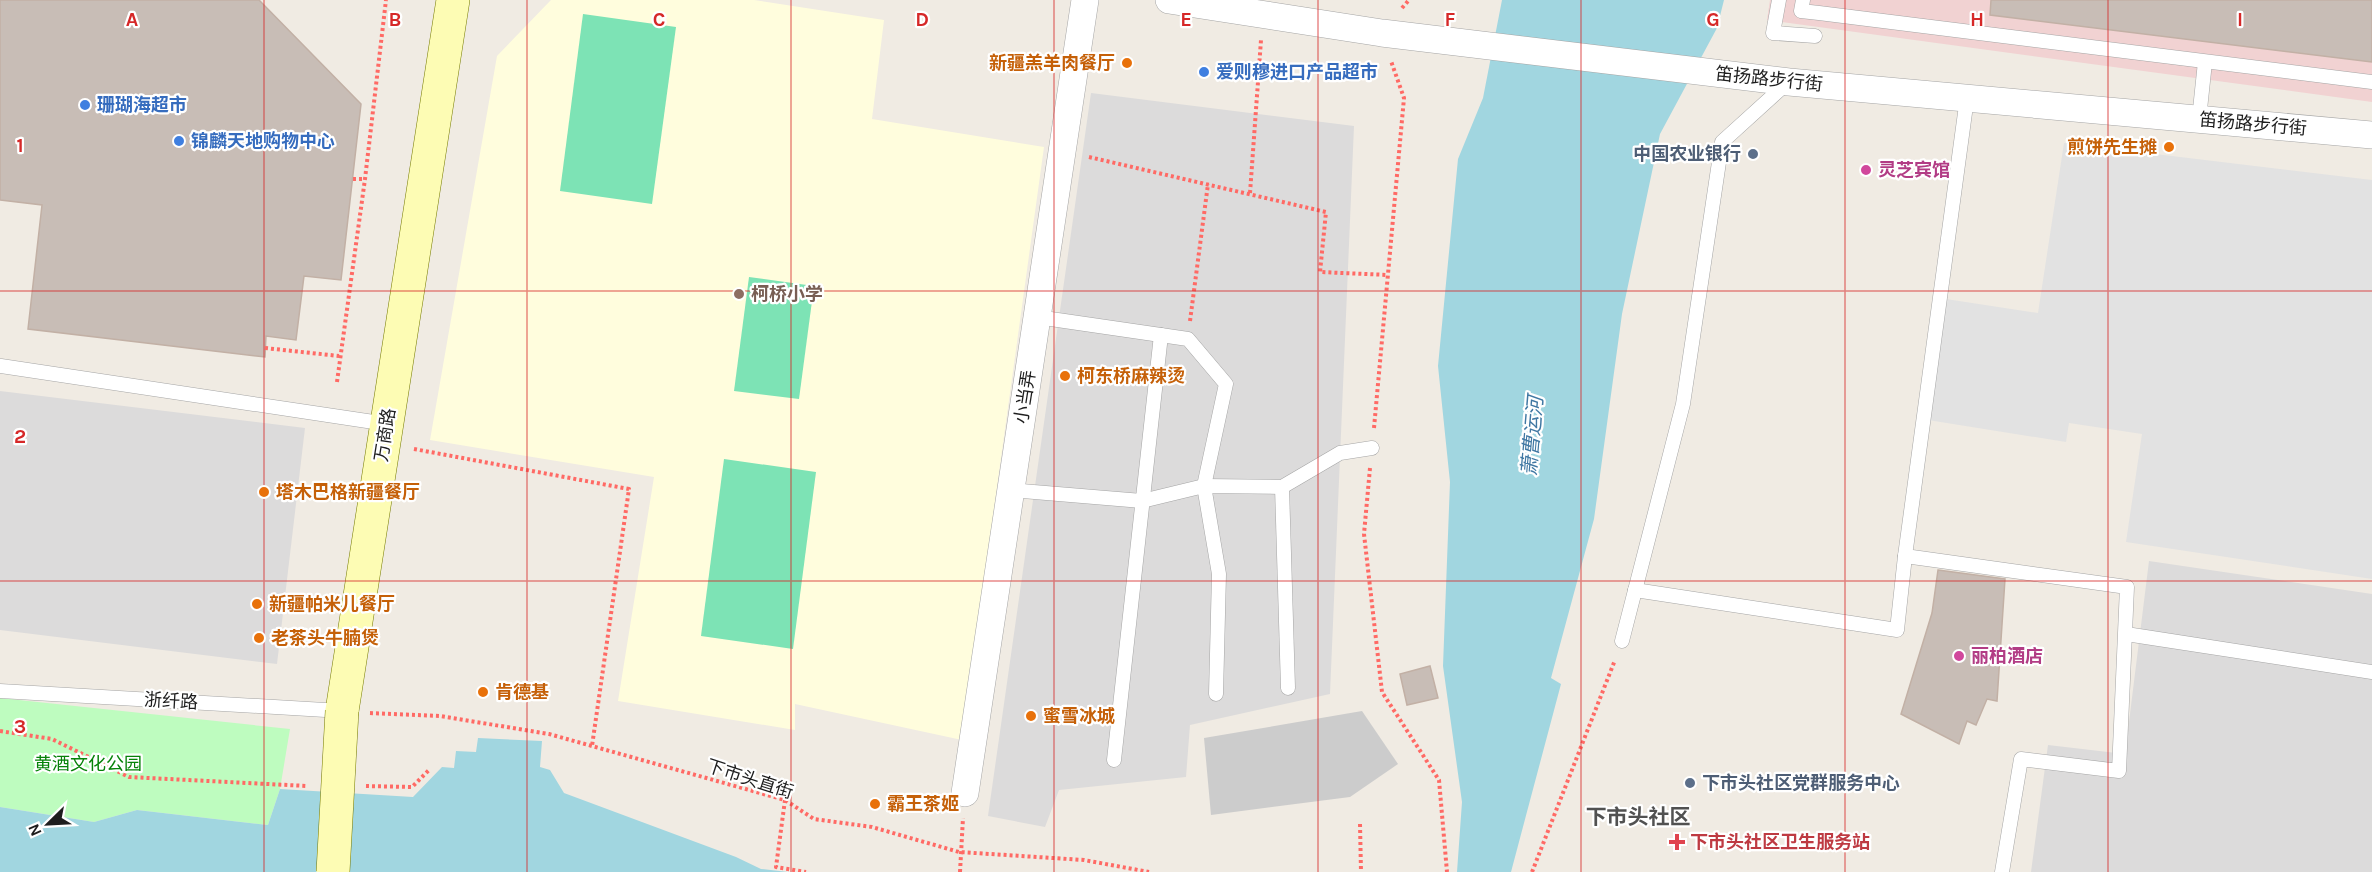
<svg xmlns="http://www.w3.org/2000/svg" width="2372" height="872" font-family="Karla,'Noto Sans SC',sans-serif">
  <style>
    .residential { fill: #dcdbdb }
    .commercial { fill: #f1d2d2 }
    .education { fill: #fffddd }
    .religious { fill: #ccc }
    .park { fill: #befcbf }
    .pitch { fill: #7de3b5 }
    .parking { fill: #e2e2e2 }
    .water { fill: #a1d6e0 }
    .building { fill: #c8bdb6; stroke: #c2b0a5; stroke-width: 1.5 }
    .lines { fill: none; stroke-linecap: round; stroke-linejoin: round }
    .lane-casing { stroke: #a5a5a5; stroke-width: 15 }
    .street-casing { stroke: #a5a5a5; stroke-width: 28 }
    .secondary-casing { stroke: #757a00; stroke-width: 34 }
    .path { stroke: #ff6a65; stroke-width: 4; stroke-dasharray: 3 3; stroke-linecap: butt }
    .lane { stroke: #fff; stroke-width: 14 }
    .street { stroke: #fff; stroke-width: 27 }
    .secondary { stroke: #fdfcb4; stroke-width: 33 }
    .secondary-bridge-casing { stroke: #757a00; stroke-width: 34; stroke-linecap: butt }
    .secondary-bridge { stroke: #fdfcb4; stroke-width: 33 }
    .grid { fill: none; stroke: #d62828; stroke-width: 1.5; stroke-opacity: 0.55 }
    .food-dot { fill: #e8710a; stroke: #fff; stroke-width: 2 }
    .shop-dot { fill: #3f7fe0; stroke: #fff; stroke-width: 2 }
    .service-dot { fill: #5c6f8a; stroke: #fff; stroke-width: 2 }
    .hotel-dot { fill: #d1479c; stroke: #fff; stroke-width: 2 }
    .education-dot { fill: #8d6e63; stroke: #fff; stroke-width: 2 }
    .health-dot { fill: #e0444e; stroke: #fff; stroke-width: 2 }
    .labels { text-anchor: middle; stroke-width: 4.5; stroke-linejoin: round; paint-order: stroke }
    .food-label { font-size: 18px; font-weight: bold; fill: #c56008; stroke: #fff; text-anchor: start }
    .shop-label { font-size: 18px; font-weight: bold; fill: #366cbe; stroke: #fff; text-anchor: start }
    .street-label { font-size: 18px; fill: #1e1e1e; stroke: #fff }
    .service-label { font-size: 18px; font-weight: bold; fill: #4e5e75; stroke: #fff; text-anchor: end }
    .hotel-label { font-size: 18px; font-weight: bold; fill: #b23c85; stroke: #fff; text-anchor: start }
    .education-label { font-size: 18px; font-weight: bold; fill: #785e54; stroke: #fff; text-anchor: start }
    .park-label { font-size: 18px; fill: #068208; stroke: #fff }
    .health-label { font-size: 18px; font-weight: bold; fill: #be3a42; stroke: #fff; text-anchor: start }
    .water-label { font-size: 20px; font-style: italic; fill: #4078a3; stroke: #fff }
    .quarter-label { font-size: 21px; font-weight: bold; fill: #515151; stroke: #fff }
    .grid-label { font-size: 20px; text-anchor: middle; font-weight: bold; fill: #d62828; stroke: #fff; stroke-width: 4.5; stroke-linejoin: round; paint-order: stroke }
  </style>
  <rect width="100%" height="100%" fill="#f0ebe3"/>
  <g class="residential">
    <polygon points="1091,93 1354,126 1330,694 1190,725 1186,777 1059,790 1045,827 988,816"/>
    <polygon points="0,391 305,428 277,664 0,630"/>
    <polygon points="2149,561 2372,594 2372,872 2031,872 2048,745 2125,754"/>
  </g>
  <polygon class="commercial" points="1770,0 2372,0 2372,102 1767,20"/>
  <polygon class="education" points="551,0 754,0 884,20 872,119 1044,147 962,740 795,704 795,730 618,701 654,477 430,440 497,56"/>
  <polygon class="religious" points="1362,711 1398,764 1350,797 1211,815 1204,738"/>
  <polygon class="park" points="0,698 290,729 280,789 268,825 137,810 94,822 0,807"/>
  <g class="pitch">
    <polygon points="583,14 676,27 652,204 560,191"/>
    <polygon points="749,277 814,286 799,399 734,391"/>
    <polygon points="724,459 816,472 793,649 701,636"/>
  </g>
  <polygon class="parking" points="2064,143 2372,180 2372,579 2126,542 2142,434 2069,423 2066,442 1928,420 1946,299 2038,313"/>
  <g class="water">
    <polygon points="1502,0 1724,0 1717,28 1660,134 1622,314 1594,519 1551,678 1561,684 1511,872 1457,872 1462,802 1443,666 1450,482 1438,366 1458,159 1483,98"/>
    <polygon points="478,738 542,741 540,767 550,770 564,793 736,857 761,869 788,872 0,872 0,807 94,822 137,810 268,825 280,789 413,797 442,767 454,768 456,751 476,752"/>
  </g>
  <g class="building">
    <polygon points="0,0 259,0 361,104 341,280 304,276 296,340 266,336 265,357 28,329 42,205 0,200"/>
    <polygon points="1991,0 2372,0 2372,62 1990,15"/>
    <polygon points="1938,570 2005,579 1997,701 1987,699 1976,725 1967,721 1959,744 1901,714 1932,613"/>
    <polygon points="1430,666 1438,698 1407,705 1400,674"/>
  </g>
  <g class="lines">
    <defs>
      <g id="lane">
        <polyline points="1779,0 1773,33 1815,36"/>
        <polyline points="1803,0 1801,11 1819,13 2372,82"/>
        <polyline points="1967,98 1905,556 2127,587 2119,771 2021,759 2002,872"/>
        <polyline points="2199,119 2205,62"/>
        <polyline points="1037,317 1188,339 1226,384 1204,486 1219,574 1216,694"/>
        <polyline points="1,366 387,424"/>
        <polyline points="1282,487 1288,688"/>
        <polyline points="1011,490 1142,501 1204,486 1282,487 1340,453 1372,448"/>
        <polyline points="1635,590 1897,630 1905,556"/>
        <polyline points="2126,634 2372,672"/>
        <polyline points="1622,641 1683,404 1722,142 1787,83"/>
        <polyline points="0,691 342,711"/>
        <polyline points="1114,760 1161,335"/>
      </g>
      <g id="street">
        <polyline points="1169,0 1382,33 1789,82 2372,135"/>
        <polyline points="965,793 1085,0"/>
      </g>
      <polyline id="secondary" points="342,711 453,0"/>
    </defs>
    <use href="#lane" class="lane-casing"/>
    <use href="#street" class="street-casing"/>
    <use href="#secondary" class="secondary-casing"/>
    <g class="path">
      <polyline points="1402,8 1409,0"/>
      <polyline points="1089,157 1326,212 1320,272 1388,275"/>
      <polyline points="353,179 365,179"/>
      <polyline points="1250,193 1261,40"/>
      <polyline points="1190,321 1208,184"/>
      <polyline points="265,348 339,356"/>
      <polyline points="337,382 365,179 386,0"/>
      <polyline points="1374,428 1404,98 1391,61"/>
      <polyline points="414,449 629,489 592,746"/>
      <polyline points="1370,468 1364,534 1382,692 1439,780 1447,872"/>
      <polyline points="370,713 440,716 549,734 785,800 814,819 872,827 959,852 1084,860 1149,872"/>
      <polyline points="0,731 52,739 129,777 307,786"/>
      <polyline points="366,786 412,787 430,769"/>
      <polyline points="785,800 776,867 806,872"/>
      <polyline points="1360,824 1361,872"/>
      <polyline points="960,872 963,818"/>
      <polyline points="1532,872 1615,660"/>
    </g>
    <use href="#lane" class="lane"/>
    <use href="#street" class="street"/>
    <use href="#secondary" class="secondary"/>
    <defs>
      <polyline id="secondary-bridge" points="333,872 342,711"/>
    </defs>
    <use href="#secondary-bridge" class="secondary-bridge-casing"/>
    <use href="#secondary-bridge" class="secondary-bridge"/>
  </g>
  <path class="grid" d="M264,0V872M527,0V872M791,0V872M1054,0V872M1318,0V872M1581,0V872M1845,0V872M2108,0V872M0,291H2372M0,581H2372"/>
  <g class="food-dot">
    <circle cx="1127" cy="63" r="6"/>
    <circle cx="2169" cy="147" r="6"/>
    <circle cx="1065" cy="376" r="6"/>
    <circle cx="264" cy="492" r="6"/>
    <circle cx="257" cy="604" r="6"/>
    <circle cx="259" cy="638" r="6"/>
    <circle cx="483" cy="692" r="6"/>
    <circle cx="1031" cy="716" r="6"/>
    <circle cx="875" cy="804" r="6"/>
  </g>
  <g class="shop-dot">
    <circle cx="1204" cy="72" r="6"/>
    <circle cx="85" cy="105" r="6"/>
    <circle cx="179" cy="141" r="6"/>
  </g>
  <g class="service-dot">
    <circle cx="1753" cy="154" r="6"/>
    <circle cx="1690" cy="783" r="6"/>
  </g>
  <g class="hotel-dot">
    <circle cx="1866" cy="170" r="6"/>
    <circle cx="1959" cy="656" r="6"/>
  </g>
  <circle class="education-dot" cx="739" cy="294" r="6"/>
  <path class="health-dot" d="M1674 833h6v6h6v6h-6v6h-6v-6h-6v-6h6z"/>
  <g class="labels">
    <g class="food-label">
      <text x="1115" y="69" text-anchor="end">新疆羔羊肉餐厅</text>
      <text x="2157" y="153" text-anchor="end">煎饼先生摊</text>
      <text x="1077" y="382">柯东桥麻辣烫</text>
      <text x="276" y="498">塔木巴格新疆餐厅</text>
      <text x="269" y="610">新疆帕米儿餐厅</text>
      <text x="271" y="644">老茶头牛腩煲</text>
      <text x="495" y="698">肯德基</text>
      <text x="1043" y="722">蜜雪冰城</text>
      <text x="887" y="810">霸王茶姬</text>
    </g>
    <g class="shop-label">
      <text x="1216" y="78">爱则穆进口产品超市</text>
      <text x="97" y="111">珊瑚海超市</text>
      <text x="191" y="147">锦麟天地购物中心</text>
    </g>
    <g class="street-label">
      <text transform="translate(1769 79) rotate(6)" y="6">笛扬路步行街</text>
      <text transform="translate(2253 124) rotate(5)" y="6">笛扬路步行街</text>
      <text transform="translate(1025 397) rotate(-81)" y="6">小当弄</text>
      <text transform="translate(385 435) rotate(-81)" y="6">万商路</text>
      <text transform="translate(171 701) rotate(3)" y="6">浙纤路</text>
      <text transform="translate(750 779) rotate(18)" y="6">下市头直街</text>
    </g>
    <g class="service-label">
      <text x="1741" y="160">中国农业银行</text>
      <text x="1702" y="789" text-anchor="start">下市头社区党群服务中心</text>
    </g>
    <g class="hotel-label">
      <text x="1878" y="176">灵芝宾馆</text>
      <text x="1971" y="662">丽柏酒店</text>
    </g>
    <g class="education-label">
      <text x="751" y="300">柯桥小学</text>
    </g>
    <g class="park-label">
      <text x="88" y="770">黄酒文化公园</text>
    </g>
    <g class="health-label">
      <text x="1690" y="848">下市头社区卫生服务站</text>
    </g>
    <g class="water-label">
      <text transform="translate(1532 436) rotate(-85)" y="7">萧曹运河</text>
    </g>
    <g class="quarter-label">
      <text x="1638" y="824">下市头社区</text>
    </g>
  </g>
  <g class="grid-label">
    <text x="132" y="26">A</text>
    <text x="395" y="26">B</text>
    <text x="659" y="26">C</text>
    <text x="922" y="26">D</text>
    <text x="1186" y="26">E</text>
    <text x="1450" y="26">F</text>
    <text x="1713" y="26">G</text>
    <text x="1977" y="26">H</text>
    <text x="2240" y="26">I</text>
    <text x="20" y="152">1</text>
    <text x="20" y="443">2</text>
    <text x="20" y="733">3</text>
  </g>
  <g transform="translate(48 824) rotate(246)" stroke="#ffffff" stroke-width="4.5" paint-order="stroke">
  <path d="M0-4.5L10 22L0 15L-10 22Z" fill="#1e1e1e"/>
  <text y="-9" font-size="16" font-weight="bold" text-anchor="middle" fill="#1e1e1e">N</text>
  </g>
</svg>
